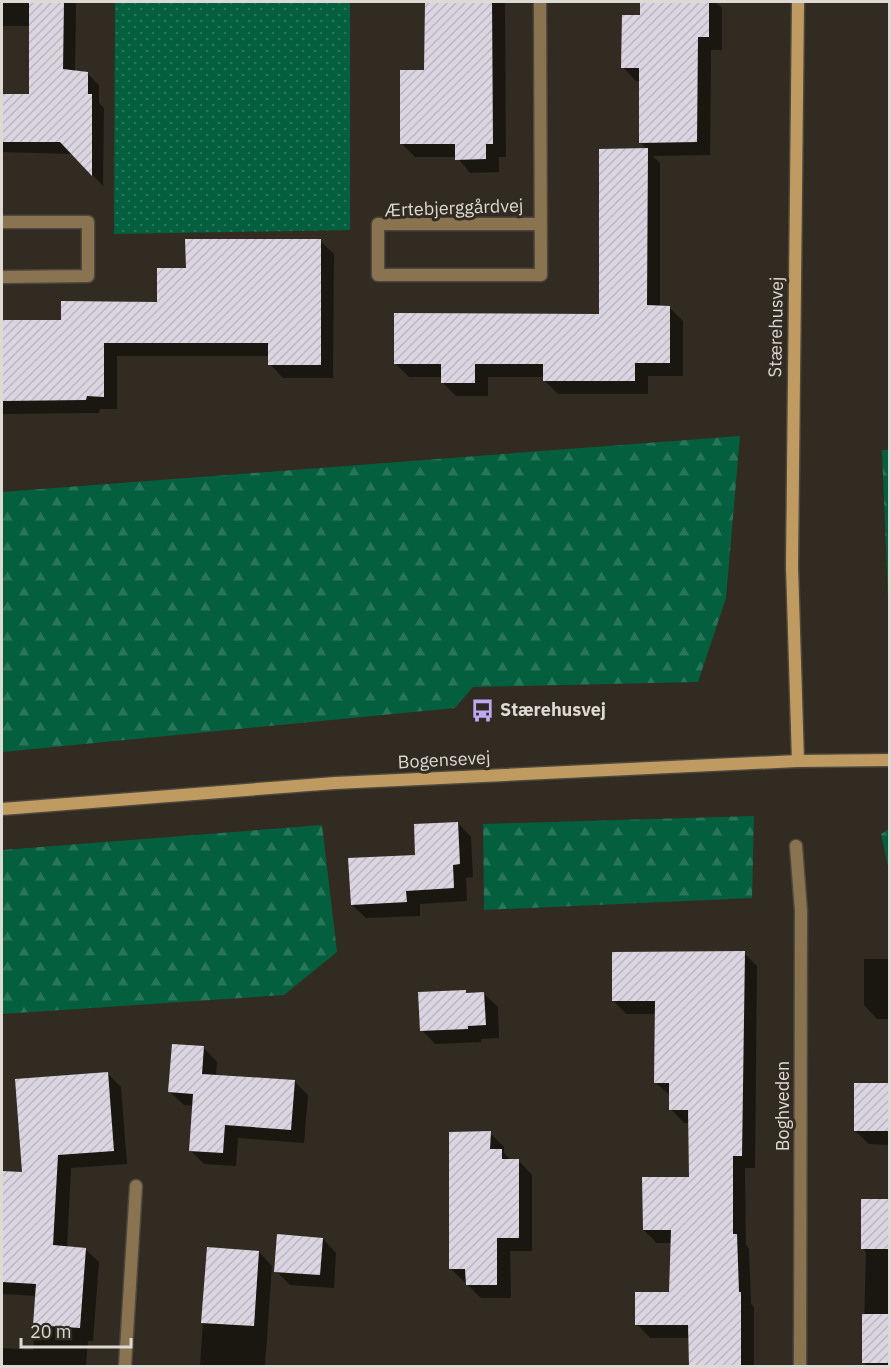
<svg xmlns="http://www.w3.org/2000/svg" width="891" height="1368" font-family="'IBM Plex Sans',sans-serif">
  <style>
    .grass { fill: url(#grass-dots) }
    .forest { fill: url(#forest-firs) }
    .shadow { fill: #0007 }
    .building { fill: url(#building-hatch) }
    .lines { fill: none; stroke-linecap: round; stroke-linejoin: round }
    .street-casing { stroke: #4d473d; stroke-width: 15 }
    .secondary-casing { stroke: #4d473d; stroke-width: 15 }
    .street { stroke: #8a7351; stroke-width: 12 }
    .secondary { stroke: #bf9b62; stroke-width: 12 }
    .labels { text-anchor: middle; stroke-width: 6; stroke-linejoin: round; paint-order: stroke }
    .street-label { font-size: 18px; fill: #ddd9d3; stroke: #312b21 }
    .poi-label { font-size: 18px; font-weight: bold; fill: #ddd9d3; stroke: #312b21; text-anchor: start }
  </style>
  <defs>
    <pattern id="grass-dots" width="8" height="8" patternUnits="userSpaceOnUse" patternTransform="scale(1.5)"><rect width="8" height="8" fill="#045f3e"/><path d="M2 2h.1M6 6h.1" fill="none" stroke="#287559" stroke-width="1.8" stroke-linecap="round"/></pattern>
    <pattern id="forest-firs" width="22" height="20" patternUnits="userSpaceOnUse" patternTransform="scale(1.5)"><rect width="22" height="20" fill="#045f3e"/><path d="M5 1l3.5 6h-7zM16 11l3.5 6h-7z" fill="#287559"/></pattern>
    <pattern id="building-hatch" width="6" height="6" patternUnits="userSpaceOnUse" patternTransform="scale(1.5)"><rect width="6" height="6" fill="#dbd4e1"/><path d="M-1 1l2-2M0 6l6-6M5 7l2-2" fill="none" stroke="#bcb7c1"/></pattern>
  </defs>
  <rect width="100%" height="100%" fill="#312b21"/>
  <polygon class="grass" points="115,2 350,2 350,230 114,234"/>
  <g class="forest">
    <polygon points="740,436 726,598 698,682 473,687 455,708 2,752 2,492"/>
    <polygon points="882,450 890,450 889,624"/>
    <polygon points="754,816 752,898 484,910 483,824"/>
    <polygon points="322,825 337,952 284,995 2,1014 2,850"/>
    <polygon points="889,829 889,871 881,834"/>
  </g>
  <g class="shadow">
    <polygon points="2,2 76,2 75,72 87,73 99,85 99,103 104,108 103,186 73,154 2,152 2,95 31,95 31,26 2,26"/>
    <polygon points="426,2 505,2 506,157 499,157 499,172 470,173 457,157 415,157 401,143 426,71"/>
    <polygon points="642,2 715,2 722,8 722,50 711,50 710,155 653,156 660,163 660,307 669,307 683,321 683,376 648,376 648,394 558,394 545,381 545,377 488,377 488,396 456,396 442,382 442,377 409,377 395,363 600,315 648,150 640,142 640,81 636,81 623,67 642,16"/>
    <polygon points="320,241 334,254 333,378 283,378 270,364 270,356 117,356 117,409 100,409 99,413 2,414 2,321 63,322 158,304 187,269"/>
    <polygon points="458,823 471,837 473,877 466,878 467,901 420,904 420,916 366,918 352,905"/>
    <polygon points="744,953 757,966 755,1168 745,1168 746,1245 749,1249 751,1304 754,1307 754,1366 690,1366 690,1338 650,1338 637,1324 671,1293 672,1243 657,1243 644,1230 690,1178 690,1123 684,1123 671,1109 671,1096 656,1083 656,1014 626,1014 613,1000"/>
    <polygon points="864,959 890,959 890,1019 877,1019 864,1005"/>
    <polygon points="484,994 498,1007 499,1038 481,1039 481,1042 435,1044 422,1030"/>
    <polygon points="204,1048 217,1062 216,1076 294,1081 308,1095 304,1143 238,1138 236,1166 204,1164 190,1150 194,1106 184,1105 170,1092"/>
    <polygon points="107,1073 121,1087 127,1164 71,1168 67,1248 85,1249 99,1262 93,1341 88,1341 86,1366 2,1366 2,1348 33,1350 37,1296 2,1294 2,1172 23,1174"/>
    <polygon points="890,1085 890,1145 869,1144 855,1131"/>
    <polygon points="490,1133 504,1147 504,1153 512,1161 519,1161 532,1175 532,1251 510,1251 511,1298 481,1298 450,1268"/>
    <polygon points="890,1200 890,1366 868,1366 863,1362 866,1252 863,1249"/>
    <polygon points="323,1239 336,1253 334,1288 290,1285 276,1271"/>
    <polygon points="208,1248 259,1252 272,1266 265,1366 200,1366"/>
  </g>
  <g class="building">
    <polygon points="29,2 64,2 63,69 88,72 88,94 92,94 92,176 60,142 2,142 2,94 29,94"/>
    <polygon points="425,2 492,2 493,144 486,144 486,159 455,160 455,144 400,144 400,70 424,70"/>
    <polygon points="640,2 709,2 709,37 698,37 697,142 639,143 639,68 621,68 622,15 640,15"/>
    <polygon points="648,148 647,305 670,306 670,363 635,363 635,381 543,381 543,364 475,364 475,383 441,383 441,364 394,364 394,313 599,314 599,149"/>
    <polygon points="185,239 321,239 321,365 268,365 268,343 104,343 104,397 87,396 86,400 2,401 2,320 61,320 61,301 157,302 157,268 186,268"/>
    <polygon points="458,822 460,864 453,865 454,888 406,891 407,902 351,905 348,858 415,855 414,824"/>
    <polygon points="745,951 742,1156 733,1156 733,1234 737,1234 739,1292 741,1292 741,1366 689,1366 688,1325 635,1325 635,1292 669,1292 671,1230 643,1230 642,1177 689,1177 688,1110 669,1110 669,1083 654,1083 655,1001 612,1001 612,952"/>
    <polygon points="466,990 466,993 484,992 486,1025 468,1026 468,1029 420,1031 418,992"/>
    <polygon points="172,1044 204,1046 202,1074 295,1080 291,1130 225,1125 223,1153 189,1151 193,1094 168,1092"/>
    <polygon points="108,1072 114,1151 58,1155 53,1245 86,1248 80,1328 33,1325 36,1284 2,1282 2,1171 22,1172 15,1079"/>
    <rect x="854" y="1083" width="36" height="48"/>
    <polygon points="491,1131 490,1149 502,1149 502,1159 519,1159 519,1238 497,1238 497,1285 466,1285 465,1269 449,1269 449,1132"/>
    <rect x="861" y="1199" width="29" height="50"/>
    <polygon points="277,1234 323,1238 320,1275 274,1272"/>
    <polygon points="207,1247 259,1251 254,1326 201,1323"/>
    <rect x="862" y="1314" width="28" height="49"/>
  </g>
  <g class="lines">
    <defs>
      <g id="street">
        <polyline points="540,2 541,275 378,275 378,224 540,224"/>
        <polyline points="2,222 88,222 88,276 2,277"/>
        <polyline points="796,846 801,911 800,1366"/>
        <polyline points="125,1366 136,1186"/>
      </g>
      <g id="secondary">
        <polyline points="798,2 792,566 798,761"/>
        <polyline points="2,809 335,783 798,761 890,760"/>
      </g>
    </defs>
    <use href="#street" class="street-casing"/>
    <use href="#secondary" class="secondary-casing"/>
    <use href="#street" class="street"/>
    <use href="#secondary" class="secondary"/>
  </g>
  <defs>
    <symbol id="bus-bare" viewBox="-9 -9 18 18"><path d="M-5-6H5V4H4V6H2V4H-2V6H-4V4H-5ZM-3.5-4V0h7V-4ZM-3.5 1.2v1.5H-2V1.2ZM2 1.2v1.5H3.5V1.2Z" fill="#bea9f4" stroke="#312b21" stroke-width="2.5" paint-order="stroke"/></symbol>
  </defs>
  <g fill-rule="evenodd">
    <use href="#bus-bare" x="466" y="694" width="33" height="33"/>
  </g>
  <g class="labels">
    <g class="street-label">
      <text transform="translate(454 208) rotate(-2)" y="6">Ærtebjerggårdvej</text>
      <text transform="translate(776 327) rotate(-89)" y="6">Stærehusvej</text>
      <text transform="translate(444 760) rotate(-3)" y="6">Bogensevej</text>
      <text transform="translate(783 1106) rotate(-90)" y="6">Boghveden</text>
    </g>
    <g class="poi-label">
      <text x="500" y="716">Stærehusvej</text>
    </g>
  </g>
  <rect width="891" height="1368" fill="none" stroke="#ddd9d3" stroke-width="6"/>
  <path d="M21 1338v9h110v-9" fill="none" stroke="#ddd9d3" stroke-width="3"/>
  <text x="30" y="1338" font-size="18" fill="#ddd9d3" stroke="#312b21" stroke-width="4.5" paint-order="stroke">20 m</text>
</svg>
